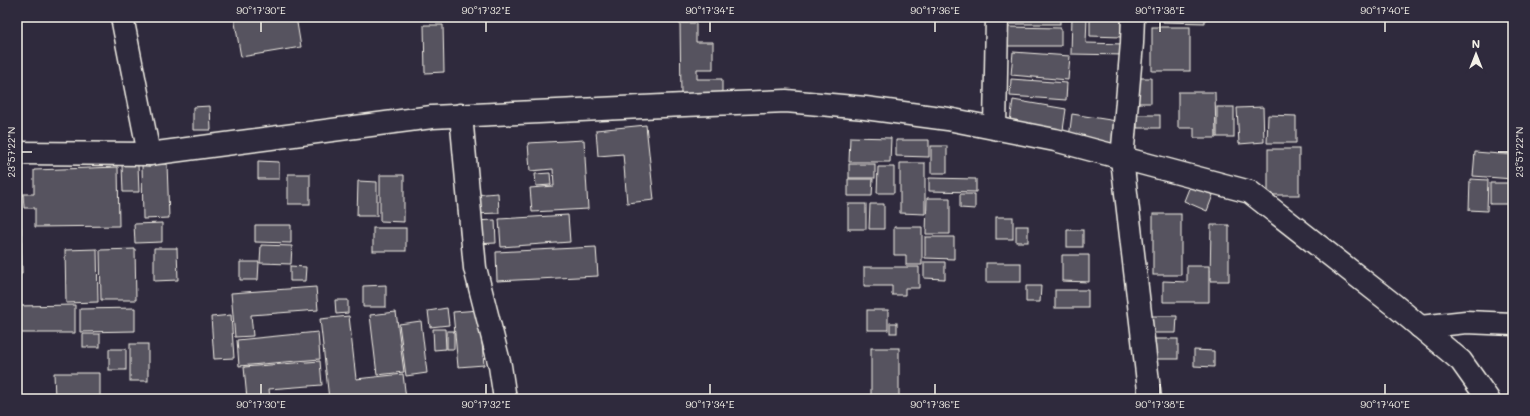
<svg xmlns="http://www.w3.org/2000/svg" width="1530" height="416" font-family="Mali,sans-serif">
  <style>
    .building { fill: #56525f; stroke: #f4f1e8 }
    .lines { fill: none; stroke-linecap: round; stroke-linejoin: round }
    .minor-casing { stroke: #f4f1e8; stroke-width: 25 }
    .minor { stroke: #2f2a3d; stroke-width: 22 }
    .ticks { fill: none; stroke: #f4f1e8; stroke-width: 1.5 }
    .neatline { fill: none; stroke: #f4f1e8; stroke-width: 1.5 }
    .ticks-label { font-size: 10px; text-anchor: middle; fill: #f4f1e8 }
  </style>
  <rect width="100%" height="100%" fill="#2f2a3d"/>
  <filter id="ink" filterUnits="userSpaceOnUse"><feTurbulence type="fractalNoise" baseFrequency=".025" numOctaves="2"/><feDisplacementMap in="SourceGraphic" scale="8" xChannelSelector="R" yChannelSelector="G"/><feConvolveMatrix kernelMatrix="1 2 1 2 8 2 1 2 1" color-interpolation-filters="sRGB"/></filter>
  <g filter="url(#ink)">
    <g class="building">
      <polygon points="234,17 296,17 301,47 241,57"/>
      <rect x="1008" y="17" width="52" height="7"/>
      <polygon points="1072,17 1087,17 1086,43 1124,44 1124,55 1071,54"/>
      <polygon points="1090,17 1121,17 1121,37 1090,36"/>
      <polygon points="1163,17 1205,17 1205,23 1163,22"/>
      <polygon points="680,23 696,23 696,42 713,42 713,69 697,69 697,79 722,79 722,95 681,96"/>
      <polygon points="424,25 443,25 444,72 425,73"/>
      <polygon points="1006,27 1061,28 1061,46 1006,46"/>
      <rect x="1152" y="27" width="38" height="44"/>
      <polygon points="1013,52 1070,56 1068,80 1011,75"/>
      <rect x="1134" y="78" width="17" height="25"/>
      <polygon points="1011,79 1067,83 1066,100 1010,96"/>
      <polygon points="1178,92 1215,92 1216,138 1194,138 1194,128 1178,128"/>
      <polygon points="1013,100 1066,109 1062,137 1009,129"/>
      <polygon points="210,106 211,130 193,130 193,107"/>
      <rect x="1217" y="107" width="17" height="30"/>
      <polygon points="1263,107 1264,142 1239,144 1237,108"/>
      <polygon points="1072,114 1123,122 1120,146 1069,138"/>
      <rect x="1137" y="115" width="23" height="13"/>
      <polygon points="1268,115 1296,116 1296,143 1267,143"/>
      <polygon points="646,125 654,200 627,203 623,154 598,156 596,130"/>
      <polygon points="850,137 891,138 890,162 849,162"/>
      <polygon points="584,140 588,209 532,212 530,188 554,186 553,169 530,171 528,143"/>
      <polygon points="896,140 929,140 929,157 896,156"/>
      <rect x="931" y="146" width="16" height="27"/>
      <rect x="1268" y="149" width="31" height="46"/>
      <polygon points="1475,152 1513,155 1513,179 1473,176"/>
      <polygon points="258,161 279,162 279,179 258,179"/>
      <polygon points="900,163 925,163 925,214 900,213"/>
      <polygon points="142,164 167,164 169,218 143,219"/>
      <rect x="849" y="164" width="26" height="14"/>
      <polygon points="122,165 138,165 139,192 123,192"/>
      <polygon points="118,167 119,226 35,227 35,208 24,208 23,194 34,194 34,170"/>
      <polygon points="878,167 894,167 894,193 877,193"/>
      <polygon points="550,173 551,185 536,186 535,174"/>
      <rect x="288" y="174" width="22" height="30"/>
      <polygon points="380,175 404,175 404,222 380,221"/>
      <polygon points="929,178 976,179 976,192 929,191"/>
      <polygon points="848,179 873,179 872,196 848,196"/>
      <polygon points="1470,179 1488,180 1487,211 1469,210"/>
      <polygon points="358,181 377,182 377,216 357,216"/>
      <polygon points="1490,183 1510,183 1509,204 1490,204"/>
      <polygon points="1190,186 1213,195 1207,211 1184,201"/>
      <polygon points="498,193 499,213 474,214 473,195"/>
      <polygon points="960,194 975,194 975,209 960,208"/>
      <polygon points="927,198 950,198 950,234 926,234"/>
      <rect x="848" y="204" width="18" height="25"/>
      <polygon points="870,204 884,204 884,229 869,229"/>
      <rect x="1153" y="214" width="28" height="61"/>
      <polygon points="568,215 570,242 501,247 499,219"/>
      <rect x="996" y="217" width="17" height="22"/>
      <polygon points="495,220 496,243 474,244 473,221"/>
      <polygon points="162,223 162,242 135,243 134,224"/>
      <polygon points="255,225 291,225 291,243 255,242"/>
      <polygon points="1211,225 1229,225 1229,281 1210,281"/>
      <rect x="1016" y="226" width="12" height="16"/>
      <polygon points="17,227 21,227 22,274 17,274"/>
      <polygon points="894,227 922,227 922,265 906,265 906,255 894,255"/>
      <rect x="373" y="228" width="33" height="23"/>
      <rect x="1067" y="230" width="16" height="17"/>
      <polygon points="925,237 954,237 954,259 925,258"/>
      <polygon points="261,245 292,246 291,264 260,263"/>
      <polygon points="596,247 598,276 497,281 496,252"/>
      <polygon points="154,248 177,248 178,280 154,281"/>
      <polygon points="97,249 98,302 66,303 65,250"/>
      <polygon points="135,249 136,300 101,300 100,250"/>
      <polygon points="1062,255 1089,255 1089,282 1062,281"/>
      <polygon points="240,262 259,262 258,280 240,280"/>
      <polygon points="924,262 945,262 945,279 924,278"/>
      <rect x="986" y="263" width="35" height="19"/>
      <polygon points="290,266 306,267 305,281 290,281"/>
      <polygon points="1187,266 1209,266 1209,302 1163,302 1163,281 1187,282"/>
      <polygon points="864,267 919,267 919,288 905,288 905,295 892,295 892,286 864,286"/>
      <polygon points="386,285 386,307 363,307 363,286"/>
      <polygon points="1026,286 1041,286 1040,302 1026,302"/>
      <polygon points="316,287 318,310 251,315 253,336 235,337 231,293"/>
      <rect x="1055" y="290" width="33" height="18"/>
      <polygon points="335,300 348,300 348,313 336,314"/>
      <polygon points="75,305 75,333 17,333 17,306"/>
      <polygon points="135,308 135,331 80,332 80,309"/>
      <polygon points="447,308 449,325 430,327 428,311"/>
      <polygon points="479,310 484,365 458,367 453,312"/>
      <rect x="867" y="310" width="21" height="20"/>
      <polygon points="396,312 404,372 377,375 370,315"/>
      <polygon points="231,315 234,358 214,359 211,317"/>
      <polygon points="349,316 356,379 403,374 406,399 329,399 320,319"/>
      <polygon points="1151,316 1177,316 1176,333 1151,333"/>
      <polygon points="421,321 427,373 406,376 399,324"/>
      <rect x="890" y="323" width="7" height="10"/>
      <polygon points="433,329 445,329 446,349 434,350"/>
      <rect x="447" y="331" width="7" height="18"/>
      <polygon points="318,332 320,359 239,366 237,340"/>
      <rect x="83" y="334" width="17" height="13"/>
      <rect x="1153" y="339" width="25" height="20"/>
      <rect x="130" y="344" width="18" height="37"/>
      <rect x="871" y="348" width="28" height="51"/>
      <rect x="109" y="349" width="17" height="21"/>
      <polygon points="1194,350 1214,351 1214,367 1194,366"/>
      <polygon points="320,361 322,385 269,389 270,399 247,399 244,367"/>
      <polygon points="54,373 100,373 100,398 55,398"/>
    </g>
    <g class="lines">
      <defs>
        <g id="minor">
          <polyline points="122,17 149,154"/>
          <polyline points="1133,17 1132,43 1122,159 1150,399"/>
          <polyline points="461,115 475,268 500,366 505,399"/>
          <polyline points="995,127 997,17"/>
          <polyline points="17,153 149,154 432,117 684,105 786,101 865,108 948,119 1055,140 1250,192 1394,305 1461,361 1488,399"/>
          <polyline points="1420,327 1466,322 1513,324"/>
        </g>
      </defs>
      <use href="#minor" class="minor-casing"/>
      <use href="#minor" class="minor"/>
    </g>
  </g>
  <path class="ticks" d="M261,22V32M486,22V32M710,22V32M935,22V32M1160,22V32M1385,22V32M22,152H32M1498,152H1508M261,384V394M486,384V394M710,384V394M935,384V394M1160,384V394M1385,384V394"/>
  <rect width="1530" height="416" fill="none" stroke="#2f2a3d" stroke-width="44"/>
  <g transform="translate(1476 54)" stroke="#2f2a3d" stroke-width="3" paint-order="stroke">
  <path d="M0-3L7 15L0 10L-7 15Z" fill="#f4f1e8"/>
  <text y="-6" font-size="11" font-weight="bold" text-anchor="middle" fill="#f4f1e8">N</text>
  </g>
  <rect x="22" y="22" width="1486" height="372" class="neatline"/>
  <g class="ticks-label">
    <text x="261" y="14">90°17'30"E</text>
    <text x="486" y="14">90°17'32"E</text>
    <text x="710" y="14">90°17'34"E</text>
    <text x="935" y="14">90°17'36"E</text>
    <text x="1160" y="14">90°17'38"E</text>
    <text x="1385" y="14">90°17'40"E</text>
    <text transform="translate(11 152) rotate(-90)" y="4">23°57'22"N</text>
    <text transform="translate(1519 152) rotate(-90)" y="4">23°57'22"N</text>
    <text x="261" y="408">90°17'30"E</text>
    <text x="486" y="408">90°17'32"E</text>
    <text x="710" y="408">90°17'34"E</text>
    <text x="935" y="408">90°17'36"E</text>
    <text x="1160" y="408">90°17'38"E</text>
    <text x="1385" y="408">90°17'40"E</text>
  </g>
</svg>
